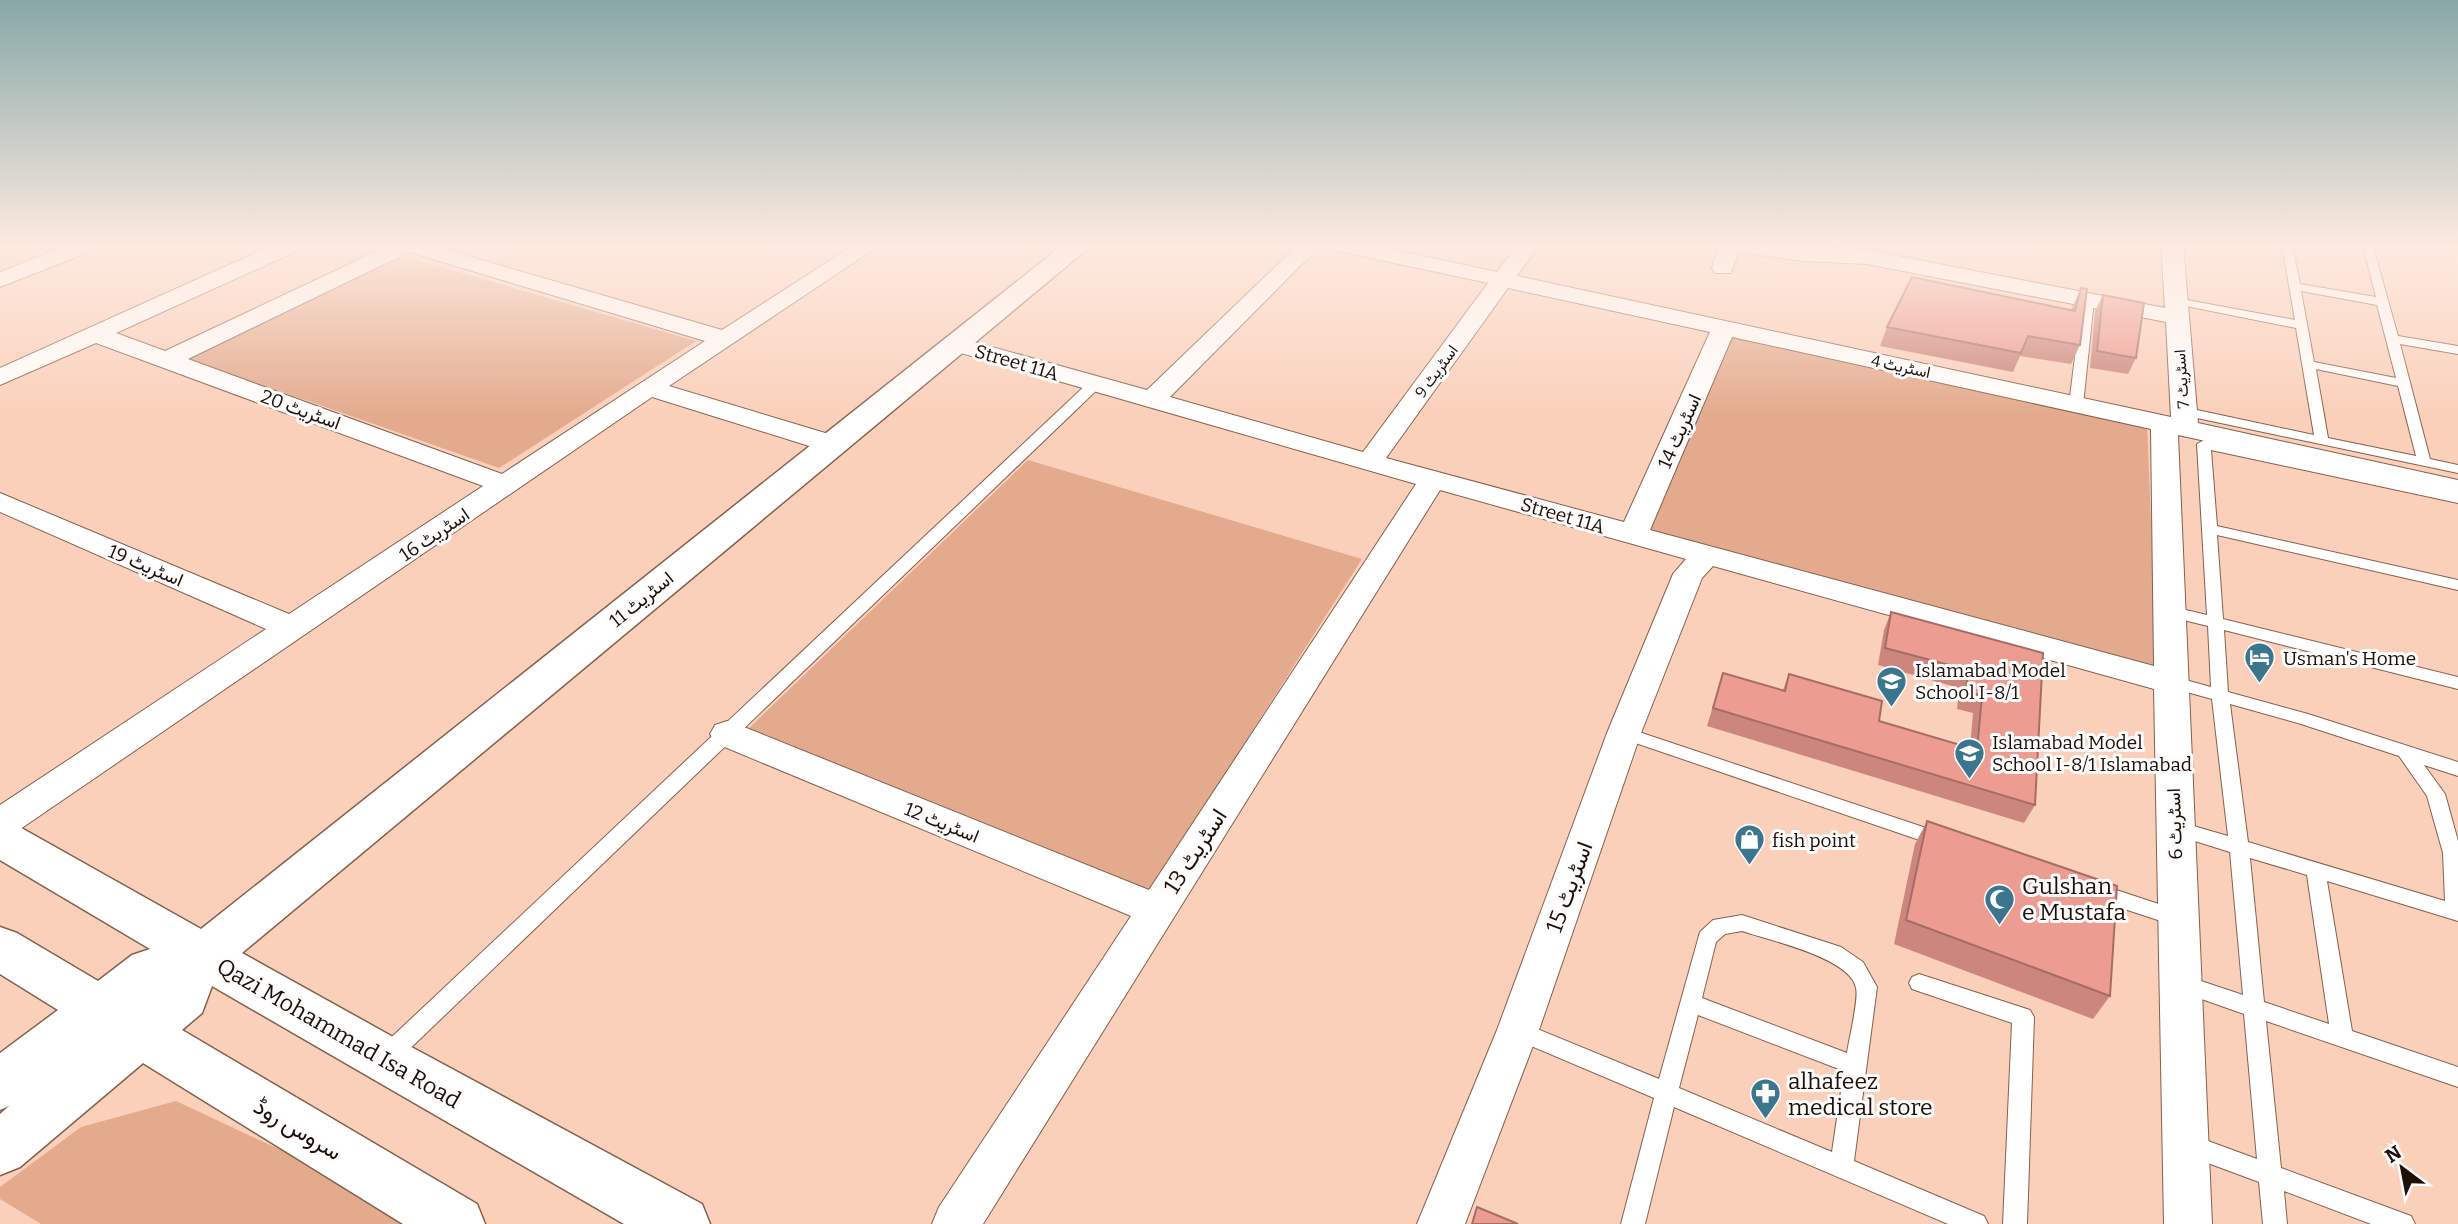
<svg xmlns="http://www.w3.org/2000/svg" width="2458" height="1224" font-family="Bitter,Vazirmatn,serif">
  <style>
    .green { fill: #e3aa8d }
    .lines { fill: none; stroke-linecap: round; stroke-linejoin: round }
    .service-casing { stroke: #85604d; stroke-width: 2 }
    .minor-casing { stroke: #85604d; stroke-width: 2 }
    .tertiary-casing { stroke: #85604d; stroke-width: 3 }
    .service { fill: #fff; fill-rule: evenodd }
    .minor { fill: #fff; fill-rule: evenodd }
    .tertiary { fill: #fff; fill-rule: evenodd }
    .wall { fill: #cc867d }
    .building { fill: #ed9c91; stroke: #a66d66; stroke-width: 2 }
    .labels { text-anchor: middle; stroke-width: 6; stroke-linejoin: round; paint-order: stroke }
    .far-street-label { font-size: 16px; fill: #1e1009; stroke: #fcfcfc }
    .street-label { font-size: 19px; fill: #1e1009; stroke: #fcfcfc }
    .poi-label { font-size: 19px; fill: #1e1009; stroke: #fcfcfc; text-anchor: start }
    .near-street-label { font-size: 23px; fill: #1e1009; stroke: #fcfcfc }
    .near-poi-label { font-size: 23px; fill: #1e1009; stroke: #fcfcfc; text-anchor: start }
  </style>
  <rect width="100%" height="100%" fill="#fbd0bb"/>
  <g class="green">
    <polygon points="396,254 696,341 499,468 183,357"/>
    <polygon points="1724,328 2147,423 2157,674 1633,535"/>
    <polygon points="1028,460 1362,559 1147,896 747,730"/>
    <polygon points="176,1101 285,1152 403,1224 41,1224 0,1199 0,1187 81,1127"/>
  </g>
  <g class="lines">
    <defs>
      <g id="service">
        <path d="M2282,245H2292L2300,284L2376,297L2364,249L2373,247L2398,336L2458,346V354L2400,344L2430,459L2458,465V473L2178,414V408L2183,407L2314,435L2296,328L2176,304L2170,301L2176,298L2295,320ZM2301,291L2377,305L2396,378L2314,362ZM2316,369L2398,386L2416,456L2328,438Z"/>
        <polygon points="2088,297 2094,300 2083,405 2076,409 2069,405 2082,300"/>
        <polygon points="1095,380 1101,384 1100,387 396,1062 388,1065 380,1062 377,1055 380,1048 1090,381"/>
        <path d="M2204,440L2458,495V503L2211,450L2217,526L2458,580V590L2217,535L2223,619L2458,677V689L2224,630L2228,692L2308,714L2458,762V776L2424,765L2445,794L2458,841V921L2327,881L2352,1031L2458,1067V1087L2266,1021L2281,1168L2411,1216L2415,1224H2371L2284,1191L2287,1224H2263L2259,1182L2181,1153L2178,1145L2181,1137L2189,1134L2257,1159L2244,1014L2176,990L2173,984L2176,978L2183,975L2243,995L2230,852L2169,833L2167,828L2169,823L2176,821L2228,836L2212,699L2165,686L2163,682L2165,678L2171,676L2211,687L2208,626L2163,615L2161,611L2169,606L2207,615L2197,444ZM2230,704L2298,723L2399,756L2427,796L2443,853L2445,901L2248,842ZM2250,858L2307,875L2329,1024L2264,1002Z"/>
        <polygon points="1624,727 1947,835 1949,840 1947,845 1940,847 1618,737 1615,733 1618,729"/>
        <polygon points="2098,884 2183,912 2186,918 2183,924 2176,926 2091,898 2088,892 2091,886"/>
        <path d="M1742,915L1841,947L1863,962L1877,987L1854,1161L1984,1216L1988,1224H1948L1674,1107L1645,1224H1621L1654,1098L1510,1037L1507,1030L1510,1023L1518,1021L1659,1079L1700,932L1713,920ZM1742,931C1768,940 1851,958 1856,988C1859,999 1849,1039 1847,1053L1702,998L1716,942L1725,934ZM1698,1015L1844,1071L1832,1152L1679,1088Z"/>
        <polygon points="1919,974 2030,1010 2034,1017 2027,1224 2003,1224 2012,1023 1912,989 1909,983 1912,977"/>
      </g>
      <g id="minor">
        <polygon points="67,245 97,245 94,250 0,287 0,272"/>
        <path d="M273,245H302L299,250L116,333L165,351L390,245H430L722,330L854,245H880L669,386L842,438L846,444L842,450L832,452L822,450L652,397L13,834L0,838V805L266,629L0,512V493L289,614L483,486L96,343L0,385V368ZM409,252L705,341L502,474L188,359Z"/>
        <path d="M1298,245H1321L1170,397L1363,452L1488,283L1343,252L1335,250L1332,245H1372L1497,272L1517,245H1539L1517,276L2171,417L2166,322L1867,264L1803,261L1739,252L1731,273H1715L1712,268L1719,245H1784L1867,250L2165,308L2161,245H2183L2198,423L2458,480V496L2178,435L2212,1224H2164L2154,689L1713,566L1702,578L1641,733L1539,1030L1465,1224H1417L1497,1030L1607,733L1673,574L1686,559L1440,490L983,1224H932L939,1207L1131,916L715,743L710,734L715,725L727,721L739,725L1149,890L1416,484L947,349L944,344L947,339L956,337L1147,390ZM1508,288L1710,332L1624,522L1386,458ZM1732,337L2151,429L2154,666L1650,530Z"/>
      </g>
      <polygon id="tertiary" points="1063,245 1092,245 242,953 402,1042 702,1204 710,1224 624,1224 212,986 202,1013 182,1030 477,1204 485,1224 403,1224 143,1063 20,1167 0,1175 0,1114 9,1106 0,1110 0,1053 58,1010 0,974 0,927 17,933 98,981 132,955 150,949 0,860 0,820 16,825 201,929"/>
    </defs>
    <use href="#service" class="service-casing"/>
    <use href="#minor" class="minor-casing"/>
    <use href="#tertiary" class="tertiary-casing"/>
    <use href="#service" class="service"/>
    <use href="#minor" class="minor"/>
    <use href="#tertiary" class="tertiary"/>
  </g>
  <g class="wall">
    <polygon points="2081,288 2080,345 2071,364 2020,356 2013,372 1880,346 1887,327 2071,310"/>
    <polygon points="2103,295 2136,358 2128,374 2090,368 2095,311"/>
    <polygon points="1891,612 2043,653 2035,805 2024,823 1707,726 1723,673 1783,690 1789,674 1879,721 1970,748 1973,713 1957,709 1959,688 1878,665 1884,630"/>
    <polygon points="1927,821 2110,996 2093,1019 1894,944 1915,844"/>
  </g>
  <g class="building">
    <polygon points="1912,277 2075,311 2081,288 2087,289 2080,345 2028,336 2021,353 1887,327"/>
    <polygon points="2103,295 2144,303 2136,358 2097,351"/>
    <polygon points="1891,612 2043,653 2035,805 1713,708 1723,673 1785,691 1789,674 1882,701 1879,721 1977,750 1982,696 1966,691 1968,670 1885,648"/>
    <polygon points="1927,821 2117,886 2110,996 1906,920"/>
    <polygon points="1477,1207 1518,1224 1472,1224"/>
  </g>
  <linearGradient id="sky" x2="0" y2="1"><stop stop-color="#87a8a8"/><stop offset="0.59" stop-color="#fdeae0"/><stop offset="1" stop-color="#fdeae0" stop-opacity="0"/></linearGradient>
  <rect width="2458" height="416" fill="url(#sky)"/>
  <defs>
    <symbol id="hotel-pin" viewBox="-11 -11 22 30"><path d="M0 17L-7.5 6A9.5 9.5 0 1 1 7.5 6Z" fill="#3c768e" stroke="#fcfcfc"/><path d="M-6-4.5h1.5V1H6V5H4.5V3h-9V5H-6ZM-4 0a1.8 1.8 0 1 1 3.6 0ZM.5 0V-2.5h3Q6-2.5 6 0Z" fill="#fff"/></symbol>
    <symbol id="school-pin" viewBox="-11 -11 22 30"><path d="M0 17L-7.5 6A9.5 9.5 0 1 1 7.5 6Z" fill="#3c768e" stroke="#fcfcfc"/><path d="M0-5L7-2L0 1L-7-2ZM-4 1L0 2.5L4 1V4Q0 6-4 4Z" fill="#fff"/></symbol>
    <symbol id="shop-pin" viewBox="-11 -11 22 30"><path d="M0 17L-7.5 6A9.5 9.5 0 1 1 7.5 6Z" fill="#3c768e" stroke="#fcfcfc"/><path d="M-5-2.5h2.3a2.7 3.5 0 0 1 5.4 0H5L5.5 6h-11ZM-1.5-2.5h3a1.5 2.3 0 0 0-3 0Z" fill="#fff"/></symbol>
    <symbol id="mosque-pin" viewBox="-11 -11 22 30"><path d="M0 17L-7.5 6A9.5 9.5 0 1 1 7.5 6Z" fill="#3c768e" stroke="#fcfcfc"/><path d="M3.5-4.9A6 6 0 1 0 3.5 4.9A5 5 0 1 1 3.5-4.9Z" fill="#fff"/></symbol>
    <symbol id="pharmacy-pin" viewBox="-11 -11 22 30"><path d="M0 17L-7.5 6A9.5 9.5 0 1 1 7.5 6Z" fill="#3c768e" stroke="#fcfcfc"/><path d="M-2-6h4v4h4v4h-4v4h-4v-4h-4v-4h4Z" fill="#fff"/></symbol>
  </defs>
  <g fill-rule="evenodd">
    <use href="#hotel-pin" x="2242" y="640" width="35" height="47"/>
    <use href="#school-pin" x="1874" y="664" width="35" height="47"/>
    <use href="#school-pin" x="1952" y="736" width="35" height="47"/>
    <use href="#shop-pin" x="1732" y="822" width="35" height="47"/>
    <use href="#mosque-pin" x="1982" y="882" width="35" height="47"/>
    <use href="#pharmacy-pin" x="1748" y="1076" width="35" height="47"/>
  </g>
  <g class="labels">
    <g class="far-street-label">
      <text transform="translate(1901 366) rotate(12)" y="6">اسٹریٹ 4</text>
      <text transform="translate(1436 371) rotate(-54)" y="6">اسٹریٹ 9</text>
      <text transform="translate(2181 379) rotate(-94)" y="6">اسٹریٹ 7</text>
    </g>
    <g class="street-label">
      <text transform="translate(1017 362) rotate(16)" y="7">Street 11A</text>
      <text transform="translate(301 409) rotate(20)" y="7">اسٹریٹ 20</text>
      <text transform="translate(1679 431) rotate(-66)" y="7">اسٹریٹ 14</text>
      <text transform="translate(1563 515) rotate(16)" y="7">Street 11A</text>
      <text transform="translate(434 534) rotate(-34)" y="7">اسٹریٹ 16</text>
      <text transform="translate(146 565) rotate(23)" y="7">اسٹریٹ 19</text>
      <text transform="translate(641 599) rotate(-39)" y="7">اسٹریٹ 11</text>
      <text transform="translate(942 822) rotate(22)" y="7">اسٹریٹ 12</text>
      <text transform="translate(2174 824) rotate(-92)" y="7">اسٹریٹ 6</text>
    </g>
    <g class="poi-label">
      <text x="2283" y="665">Usman's Home</text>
      <text x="1915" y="677">Islamabad Model<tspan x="1915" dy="22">School I-8/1</tspan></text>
      <text x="1992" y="749">Islamabad Model<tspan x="1992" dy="22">School I-8/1 Islamabad</tspan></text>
      <text x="1772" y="847">fish point</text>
    </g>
    <g class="near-street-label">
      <text transform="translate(1195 851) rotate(-57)" y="8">اسٹریٹ 13</text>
      <text transform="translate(1569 887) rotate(-70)" y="8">اسٹریٹ 15</text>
      <text transform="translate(339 1033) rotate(30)" y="8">Qazi Mohammad Isa Road</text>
      <text transform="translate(298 1129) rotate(31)" y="8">سروس روڈ</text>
    </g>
    <g class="near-poi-label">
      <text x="2022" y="894">Gulshan<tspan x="2022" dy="26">e Mustafa</tspan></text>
      <text x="1788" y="1089">alhafeez<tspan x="1788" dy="26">medical store</tspan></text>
    </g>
  </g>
  <g transform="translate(2402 1168) rotate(328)" stroke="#fcfcfc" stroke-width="5" paint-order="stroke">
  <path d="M0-5L12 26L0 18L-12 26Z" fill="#1e1009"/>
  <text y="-10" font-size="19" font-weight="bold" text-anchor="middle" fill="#1e1009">N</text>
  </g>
</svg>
